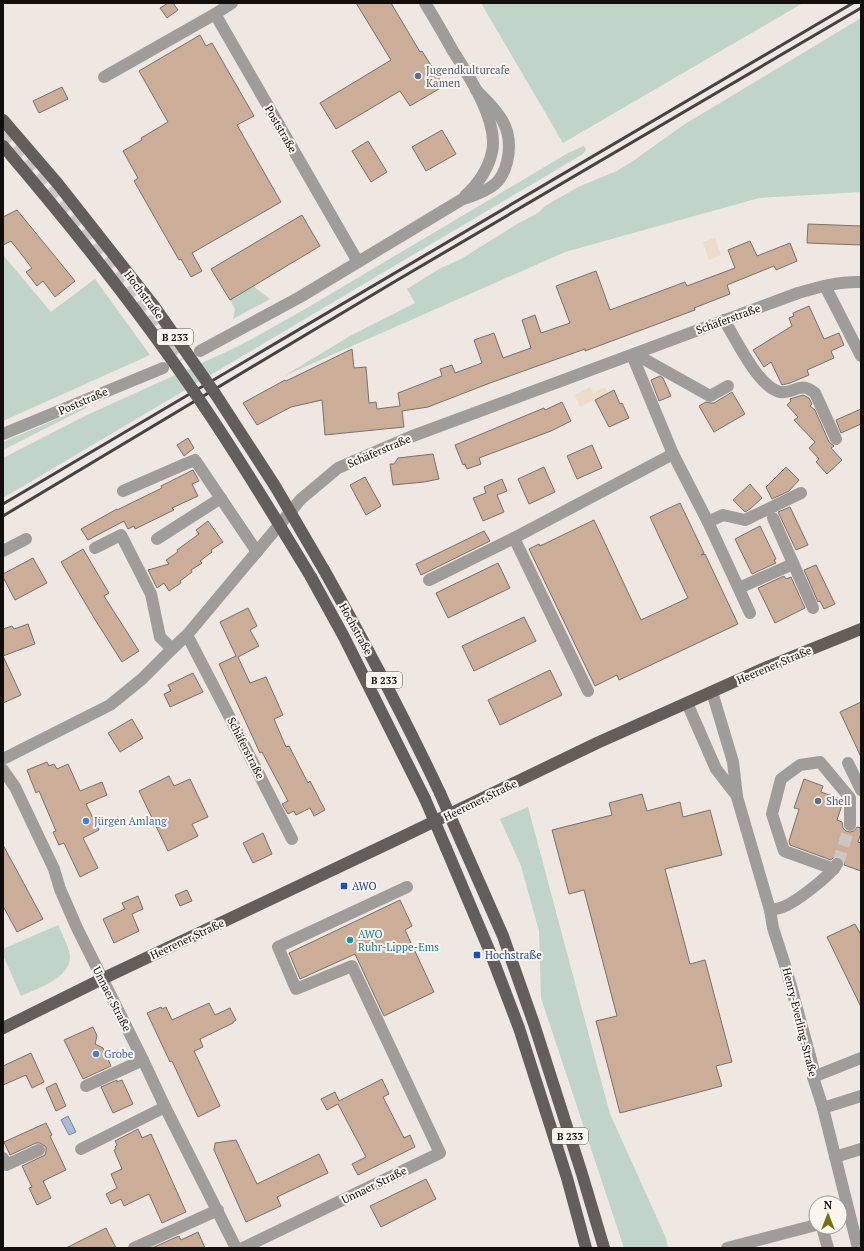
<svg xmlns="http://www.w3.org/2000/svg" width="864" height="1251" font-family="'PT Serif',serif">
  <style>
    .industrial { fill: #ecdcca }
    .green { fill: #c0d4c7 }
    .water { fill: #a9bad7; stroke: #7b869a }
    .building { fill: #cbad98; stroke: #78716c }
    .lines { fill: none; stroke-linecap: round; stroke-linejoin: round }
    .minor-tunnel { stroke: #cdc6c2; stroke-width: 12; stroke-dasharray: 12 6; stroke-linecap: butt }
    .minor { stroke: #9f9c9a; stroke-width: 12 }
    .major { stroke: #635e5a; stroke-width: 12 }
    .rail { stroke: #464240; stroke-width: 3 }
    .major-bridge { stroke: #635e5a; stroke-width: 12 }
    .service-dot { fill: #5c6f8a; stroke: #fcf4ef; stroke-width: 1.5 }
    .shop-dot { fill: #3f7fe0; stroke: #fcf4ef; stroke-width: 1.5 }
    .transit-dot { fill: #1a4fb4; stroke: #fcf4ef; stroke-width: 1.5 }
    .culture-dot { fill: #0f9aa8; stroke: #fcf4ef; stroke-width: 1.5 }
    .labels { text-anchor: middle; stroke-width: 4; stroke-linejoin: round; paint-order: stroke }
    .shield { fill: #fcf4ef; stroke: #585350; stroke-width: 1 }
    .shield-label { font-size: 10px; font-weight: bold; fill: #110e0c }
    .service-label { font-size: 11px; fill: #4e5e75; stroke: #fcf4ef; text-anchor: start }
    .street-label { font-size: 11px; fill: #110e0c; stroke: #fcf4ef }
    .shop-label { font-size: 11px; fill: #366cbe; stroke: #fcf4ef; text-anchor: start }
    .transit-label { font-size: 11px; fill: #164399; stroke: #fcf4ef; text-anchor: start }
    .culture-label { font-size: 11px; fill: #0d838f; stroke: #fcf4ef; text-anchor: start }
  </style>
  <rect width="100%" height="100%" fill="#eee7e2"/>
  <g class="industrial">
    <polygon points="715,238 721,255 709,260 703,242"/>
    <polygon points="590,387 593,393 605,387 608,393 580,407 575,395"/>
  </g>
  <g class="green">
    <polygon points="481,3 803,3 563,143"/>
    <polygon points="861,18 861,192 759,198 565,252 284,376 350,336 415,303 407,289 439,269 461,259 517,224 538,213 545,206 578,187 617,171 633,161 685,124"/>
    <polygon points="584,146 586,150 583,154 3,498 3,458 87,415 224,353 250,340 307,308 568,153"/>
    <polygon points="4,256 51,312 95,279 150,355 3,421 3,257"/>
    <polygon points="253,286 270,299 233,319 235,309 230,300"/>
    <polygon points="85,407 86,408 3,450 3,442"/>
    <polygon points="528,807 610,1114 666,1238 668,1248 624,1248 541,998 539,931 521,866 500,819"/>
    <path d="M58,925C61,931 71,952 70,957C69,979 38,988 21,996L3,955V949Z"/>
  </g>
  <polygon class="water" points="68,1116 76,1132 69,1135 61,1120"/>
  <g class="building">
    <polygon points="168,3 173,3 178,10 167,18 160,8"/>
    <polygon points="356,3 391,3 420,52 422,51 444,86 410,106 400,91 336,129 320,103 391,60"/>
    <polygon points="200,35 206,46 212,43 254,116 237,125 281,202 192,253 202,271 191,277 181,259 179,260 134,181 138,178 123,151 142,140 141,138 168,122 139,71"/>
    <polygon points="62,87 68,99 39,113 33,101"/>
    <polygon points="442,130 456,154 426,171 412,147"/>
    <polygon points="368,141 387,172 371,182 352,151"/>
    <polygon points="17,210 75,281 55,297 43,281 37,286 26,272 32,268 11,241 3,245 3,217"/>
    <polygon points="302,215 320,246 230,300 211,269"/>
    <polygon points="808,224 861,226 861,245 807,243"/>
    <polygon points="750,241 757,256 790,243 797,261 776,270 774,266 727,285 730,294 694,308 695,310 585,351 585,349 490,383 428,407 402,411 404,427 325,435 322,400 291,407 257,425 243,403 285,380 286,381 352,349 354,368 366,367 369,403 376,402 377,409 400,406 398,393 442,376 440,369 452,365 455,373 482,363 474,340 494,333 503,358 531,348 522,320 535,315 541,333 570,323 556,286 596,271 610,310 685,282 687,286 735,268 728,250"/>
    <polygon points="809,306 824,339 839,333 844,345 831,351 834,358 807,370 809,375 790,383 782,385 771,362 764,367 753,350 792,326 789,318 794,316 793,313"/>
    <polygon points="660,376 663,378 671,396 659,401 651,380"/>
    <polygon points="614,390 620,404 622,403 629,418 609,427 595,400"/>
    <polygon points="732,392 745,414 714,432 699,406 706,402 710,403 714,403"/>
    <polygon points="803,395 809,398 812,404 810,406 815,410 829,442 834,446 831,448 842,460 827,474 816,462 819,459 809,448 815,442 794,420 798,417 787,405 791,401 790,399"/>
    <polygon points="562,402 571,421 551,431 479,458 481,464 467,469 465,464 463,465 455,445 544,408 545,410"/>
    <polygon points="861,409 861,424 841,433 836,420"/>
    <polygon points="188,438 194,448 184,456 177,445"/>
    <polygon points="592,445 602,468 577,479 567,456"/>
    <polygon points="433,454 439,479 424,482 393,485 390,464 394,464 398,458"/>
    <polygon points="544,467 555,492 529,504 518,479"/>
    <polygon points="786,467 799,480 789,491 772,499 766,487"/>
    <polygon points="193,470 199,481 192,484 198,496 172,508 174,510 135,529 134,526 128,529 124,521 88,540 81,529 117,509 117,510 162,488 161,486"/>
    <polygon points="365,477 381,506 366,515 350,485"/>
    <polygon points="502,479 507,491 497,495 504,512 483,521 473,498 486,493 484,487"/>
    <polygon points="750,484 762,498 750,509 745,512 733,500"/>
    <polygon points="680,503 704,553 701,555 705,554 738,624 619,680 617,675 595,686 529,549 539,544 540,546 594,520 641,620 688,598 650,517"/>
    <polygon points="790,507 808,545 796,550 778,512"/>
    <polygon points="208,521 223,542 211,550 212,552 200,561 202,563 191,570 192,572 180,581 181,583 169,591 164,583 157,588 148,570 169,564 166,560 178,552 177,550 199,534 196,530"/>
    <polygon points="760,526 776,559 774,560 776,563 752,574 735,539"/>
    <polygon points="484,531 490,541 421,575 416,564"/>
    <polygon points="83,549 109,593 104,596 139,651 122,662 94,618 61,562"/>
    <polygon points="33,558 47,583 15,600 3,577 3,574"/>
    <polygon points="498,563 510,588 448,618 436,593"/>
    <polygon points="816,565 835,604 824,609 820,601 818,602 804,570"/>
    <polygon points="784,576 786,579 791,577 805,608 775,623 758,588"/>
    <polygon points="248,608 257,626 250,630 259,646 238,657 250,683 266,677 283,715 274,719 286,747 289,746 308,783 310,781 325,810 314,816 310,808 296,815 294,811 288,814 282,804 288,801 262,752 260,753 219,664 236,656 220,622"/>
    <polygon points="524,617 536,641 474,671 462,646"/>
    <polygon points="28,624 35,644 3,656 21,695 3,703 3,629 12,626 14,629"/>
    <polygon points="550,670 562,695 500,725 488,700"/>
    <polygon points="193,673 203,692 170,707 164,694 171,691 168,685"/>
    <polygon points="861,702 861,757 840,712"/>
    <polygon points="132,719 143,738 120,752 108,733"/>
    <polygon points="47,762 49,766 54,764 57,769 68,764 80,791 102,782 107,795 86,804 99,830 83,838 98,868 80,877 64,843 59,845 53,832 56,831 39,791 36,793 27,770"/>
    <polygon points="169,776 174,786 190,779 208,817 192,824 198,836 168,851 139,791"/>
    <polygon points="804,779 823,786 821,792 838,798 842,805 837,820 842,822 843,828 846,831 850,832 854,831 857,827 861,828 861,833 858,842 861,843 861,871 844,865 844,861 838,857 834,857 831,860 790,845 789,841 799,809 794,808"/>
    <polygon points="642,794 647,811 680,802 683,817 710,810 722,855 665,869 690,964 705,960 732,1062 716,1066 722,1086 620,1113 596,1021 617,1016 584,890 569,894 552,830 612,815 609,803"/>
    <polygon points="263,833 272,854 253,863 243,843"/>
    <polygon points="3,845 43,919 17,932 3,906"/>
    <polygon points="187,890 192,901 180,906 175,895"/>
    <polygon points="138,896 143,909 132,914 139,931 114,943 103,919 125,909 122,903"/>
    <polygon points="400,900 412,926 405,930 434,992 384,1016 355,954 300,979 289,953"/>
    <polygon points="855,924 861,935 861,1007 827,937"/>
    <polygon points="209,1003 215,1015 230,1008 236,1020 233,1022 233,1023 200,1039 203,1047 194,1051 220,1106 198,1117 172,1061 170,1062 147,1013 161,1007 162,1009 166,1007 172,1020"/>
    <polygon points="93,1027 97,1036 95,1044 103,1048 111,1066 83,1079 64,1040"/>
    <polygon points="31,1053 44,1082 32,1088 26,1075 3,1085 3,1066"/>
    <polygon points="382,1079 389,1094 383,1097 404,1138 410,1135 415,1147 358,1175 352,1164 366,1157 338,1104 327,1110 321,1099 335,1092 339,1101"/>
    <polygon points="117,1080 117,1082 122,1080 133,1104 113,1113 101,1087"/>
    <polygon points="56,1083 66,1106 56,1111 46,1088"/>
    <polygon points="46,1123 52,1135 50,1136 66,1170 43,1181 51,1198 37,1205 29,1188 32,1187 22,1166 45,1155 46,1151 46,1147 40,1143 36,1143 10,1155 4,1142"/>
    <polygon points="138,1129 142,1138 151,1134 186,1212 162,1223 149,1194 124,1206 121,1199 111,1204 106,1194 117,1188 111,1174 122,1169 114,1150 116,1149 115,1147 117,1145 115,1141"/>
    <polygon points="236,1140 257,1184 319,1154 328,1173 277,1197 281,1206 246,1222 214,1150 215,1143"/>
    <polygon points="426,1179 436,1199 381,1227 370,1206"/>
    <polygon points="106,1228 116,1248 66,1248"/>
    <polygon points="198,1232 205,1248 152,1248 179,1236 181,1240"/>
  </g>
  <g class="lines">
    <g class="minor-tunnel">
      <path d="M3,133C66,206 126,281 182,360"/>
      <polyline points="838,863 850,825"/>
    </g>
    <g class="minor">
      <polyline points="232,3 215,14 358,262"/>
      <path d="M425,3C435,19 444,35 453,51C469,76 499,122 492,152C488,170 478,184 465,196"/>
      <polyline points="104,77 215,14"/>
      <polyline points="825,286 861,356"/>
      <path d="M724,320C736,339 758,387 780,392C795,395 798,380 815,393L836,439"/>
      <path d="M200,351L300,297L461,200C472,196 486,192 495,184C501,179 505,170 507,162C515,129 499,112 476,90"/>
      <polyline points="635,354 710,396 728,386"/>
      <polyline points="632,355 673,454 708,522 750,613"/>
      <polyline points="3,434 163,368"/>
      <polyline points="123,491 185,464 195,460 257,552"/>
      <polyline points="773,518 813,608"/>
      <polyline points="708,522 723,515 745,520 801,493"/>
      <polyline points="157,539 221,498"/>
      <polyline points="95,548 121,535 151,594 160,637 172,649"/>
      <polyline points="3,551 26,539"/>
      <polyline points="429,580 514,538"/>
      <polyline points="739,588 793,564"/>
      <polyline points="187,635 242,741 292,839"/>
      <polyline points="588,691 514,538 673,454"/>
      <polyline points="712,692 733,762 737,797 770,910 773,928 786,968 813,1067 813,1077 823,1108 858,1248"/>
      <polyline points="687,703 716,769 737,796"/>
      <path d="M3,759L110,705L142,679L172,649L187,635L301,499L338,468L410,437L798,293C819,287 840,281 861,282"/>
      <polyline points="848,763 861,790"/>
      <polyline points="3,770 15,787 54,869 60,889 77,928 143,1060 165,1107 236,1248"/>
      <polyline points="834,869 784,851 772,814 781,779 800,765 820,762 850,798 850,825"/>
      <path d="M770,910C774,909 779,909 783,907C796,902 830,876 837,864"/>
      <polyline points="813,1077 861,1058"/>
      <polyline points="86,1086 143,1060"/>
      <polyline points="823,1108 861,1096"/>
      <polyline points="81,1149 165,1107"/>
      <polyline points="835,1157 861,1149"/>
      <polyline points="3,1158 6,1165 39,1150"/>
      <polyline points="822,1227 828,1248"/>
      <polyline points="134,1248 218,1210"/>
      <polyline points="243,1248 440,1153 352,966 296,989 278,947 407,887"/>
      <polyline points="727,1248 816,1225"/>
    </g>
    <g class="major">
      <path d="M324,570C365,643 404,717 440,793"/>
      <polyline points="311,577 344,637 425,799"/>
      <polyline points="461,841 503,936 534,1024 582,1174 604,1248"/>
      <polyline points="446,848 490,952 519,1028 567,1178 586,1248"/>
      <polyline points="3,1028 102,979 402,837 597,743 767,667 861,629"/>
    </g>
    <g class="rail">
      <polyline points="3,504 853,3"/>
      <polyline points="3,516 394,282 861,8"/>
    </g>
    <g class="major-bridge">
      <polyline points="3,120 58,184 154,306 216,395 275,486 324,570"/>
      <path d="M3,146C74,229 142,314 203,405C241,461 276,519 311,577"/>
      <polyline points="440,793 461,841"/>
      <polyline points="425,799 446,848"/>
    </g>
  </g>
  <g class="service-dot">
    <circle cx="418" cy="76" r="4"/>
    <circle cx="818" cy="801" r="4"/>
  </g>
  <g class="shop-dot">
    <circle cx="86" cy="821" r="4"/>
    <circle cx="96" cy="1054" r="4"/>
  </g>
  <g class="transit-dot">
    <rect x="340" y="882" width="8" height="8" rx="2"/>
    <rect x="473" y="951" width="8" height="8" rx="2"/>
  </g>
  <circle class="culture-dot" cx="350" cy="940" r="4"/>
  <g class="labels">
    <g class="shield">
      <rect x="157" y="329" width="36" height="16" rx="3"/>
      <rect x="366" y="672" width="36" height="16" rx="3"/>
      <rect x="552" y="1128" width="36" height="16" rx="3"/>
    </g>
    <g class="shield-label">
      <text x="175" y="341">B 233</text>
      <text x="384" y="684">B 233</text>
      <text x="570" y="1140">B 233</text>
    </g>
    <g class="service-label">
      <text x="426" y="74">Jugendkulturcafe<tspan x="426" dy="13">Kamen</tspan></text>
      <text x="826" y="805">Shell</text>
    </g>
    <g class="street-label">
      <text transform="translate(281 129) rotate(60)" y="4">Poststraße</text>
      <text transform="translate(144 295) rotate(53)" y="4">Hochstraße</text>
      <text transform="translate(728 319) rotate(-20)" y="4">Schäferstraße</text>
      <text transform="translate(83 401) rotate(-23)" y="4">Poststraße</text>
      <text transform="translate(379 451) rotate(-23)" y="4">Schäferstraße</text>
      <text transform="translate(356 629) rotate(61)" y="4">Hochstraße</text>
      <text transform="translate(774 665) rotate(-23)" y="4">Heerener Straße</text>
      <text transform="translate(246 748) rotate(63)" y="4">Schäferstraße</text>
      <text transform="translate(480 800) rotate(-26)" y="4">Heerener Straße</text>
      <text transform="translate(187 939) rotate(-25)" y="4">Heerener Straße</text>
      <text transform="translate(112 999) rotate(63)" y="4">Unnaer Straße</text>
      <text transform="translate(800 1022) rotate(76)" y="4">Henry-Everling-Straße</text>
      <text transform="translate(374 1185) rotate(-26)" y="4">Unnaer Straße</text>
    </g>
    <g class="shop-label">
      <text x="94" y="825">Jürgen Amlang</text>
      <text x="104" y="1058">Grobe</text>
    </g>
    <g class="transit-label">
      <text x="352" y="890">AWO</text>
      <text x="485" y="959">Hochstraße</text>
    </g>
    <g class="culture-label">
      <text x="358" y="938">AWO<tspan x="358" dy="13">Ruhr-Lippe-Ems</tspan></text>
    </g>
  </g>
  <rect width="864" height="1251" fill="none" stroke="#110e0c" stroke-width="8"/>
  <g transform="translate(828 1215)"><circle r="19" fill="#fcf4ef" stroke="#9e9894"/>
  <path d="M0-3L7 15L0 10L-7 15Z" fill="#787011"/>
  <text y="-6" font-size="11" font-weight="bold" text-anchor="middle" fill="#110e0c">N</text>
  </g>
</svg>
